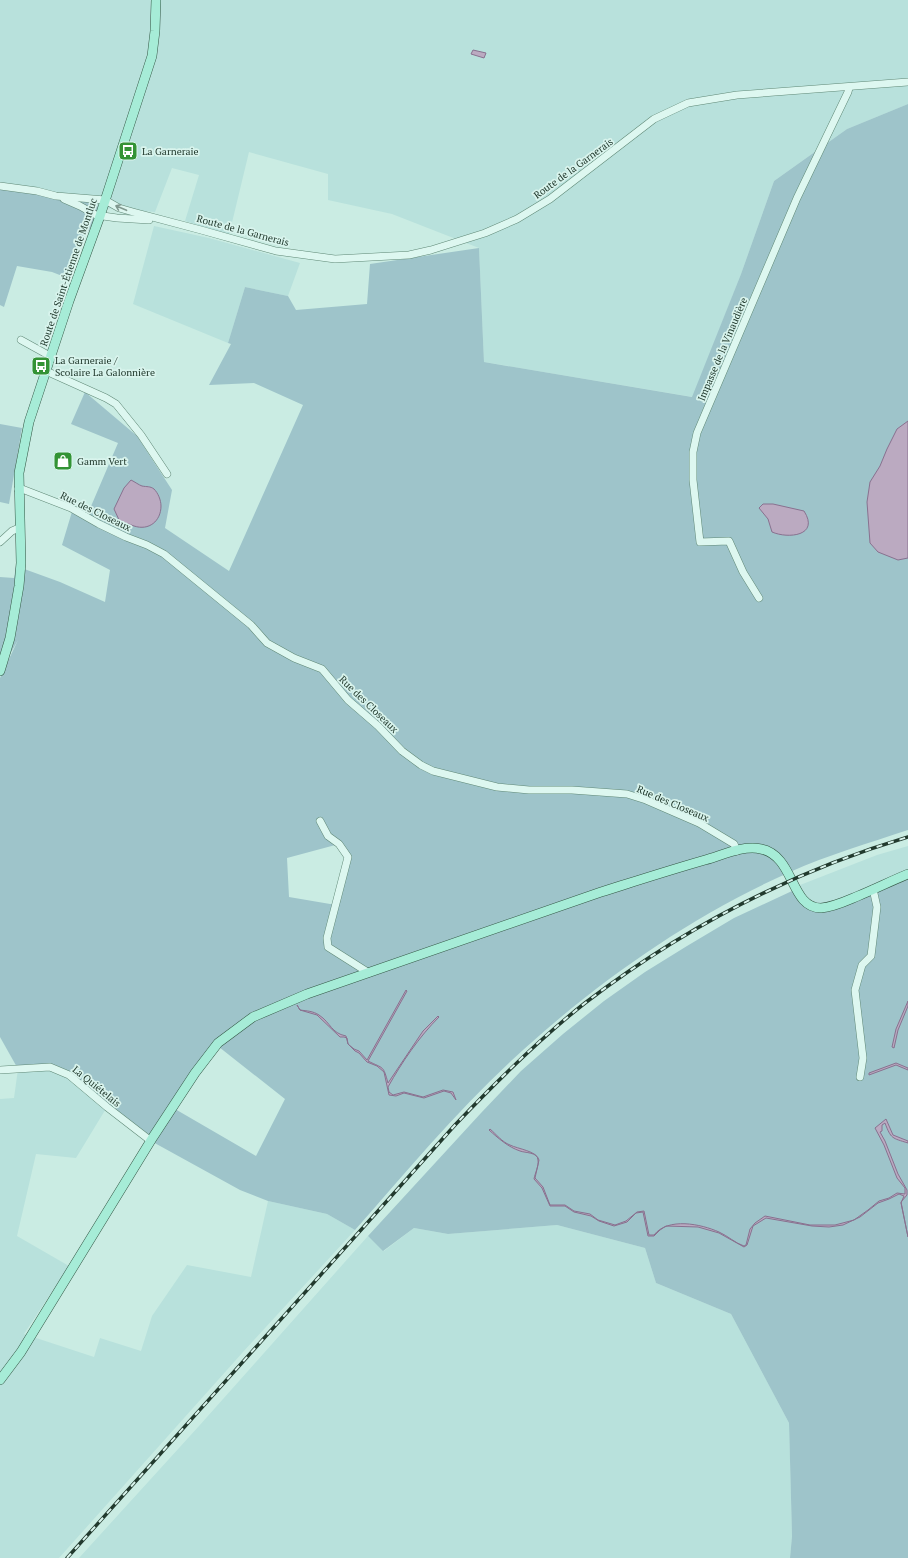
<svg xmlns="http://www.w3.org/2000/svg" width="908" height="1558" font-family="'PT Serif',serif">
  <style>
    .farmland { fill: #b8e1dc }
    .green { fill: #9ec4ca; fill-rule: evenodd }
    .water { fill: #bbaac1; stroke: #88718f }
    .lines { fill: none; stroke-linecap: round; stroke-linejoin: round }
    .minor-casing { stroke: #5f8876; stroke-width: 8 }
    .major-casing { stroke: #335644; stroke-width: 10 }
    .minor { stroke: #ddf7f0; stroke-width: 7 }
    .major { stroke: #a6ecd7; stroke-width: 9 }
    .rail-casing { stroke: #223a2e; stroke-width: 3.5 }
    .rail { stroke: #d9f4ed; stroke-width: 2; stroke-dasharray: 6; stroke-linecap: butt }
    .oneway { stroke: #80988f }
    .labels { text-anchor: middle; stroke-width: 3.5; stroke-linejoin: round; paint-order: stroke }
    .poi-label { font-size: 10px; fill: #223a2e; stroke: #d9f4ed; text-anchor: start }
    .street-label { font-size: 10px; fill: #223a2e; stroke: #d9f4ed }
  </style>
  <rect width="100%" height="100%" fill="#caece3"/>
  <g class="farmland">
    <polygon points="0,0 908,0 908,104 847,129 774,181 741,274 693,397 484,362 479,248 392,214 328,200 328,174 249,152 229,235 185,221 199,175 172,168 155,212 103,208 0,186"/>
    <polygon points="154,226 209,238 300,263 288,296 245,287 228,343 133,304"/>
    <polygon points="908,846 908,874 819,908 795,887 877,855"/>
    <polygon points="50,1067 69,1075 107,1107 76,1158 36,1154 17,1236 69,1266 24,1334 94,1357 100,1338 141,1351 152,1316 187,1265 251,1277 268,1201 327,1214 355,1230 243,1352 59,1558 0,1558 0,1099 14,1098 18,1069"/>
    <polygon points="557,1225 645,1248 656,1283 731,1314 789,1423 792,1536 790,1558 79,1558 199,1426 368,1236 384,1251 414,1228 448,1234"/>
  </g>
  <g class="green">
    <path d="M908,104V830C869,843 828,855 790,872C687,918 594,984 511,1061C455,1113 406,1172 355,1230L327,1214L268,1201L240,1190L151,1141L153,1137L107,1107L69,1075L50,1067L18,1069L0,1037V678L18,640L0,672V577L14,578L16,566L60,582L105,602L110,570L62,545L74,505L89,511L118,443L71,424L85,392L137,436L172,490L165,528L229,571L303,405L254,383L209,385L231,344L228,343L245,287L288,296L296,310L367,304L370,264L479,248L484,362L692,397L741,274L774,181L847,129ZM339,844L348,857L336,905L289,897L287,858ZM219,1047L285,1099L256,1156L175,1109Z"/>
    <polygon points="0,186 79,199 103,208 80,244 70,279 52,272 17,266 4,307 0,305"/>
    <polygon points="0,424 22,428 9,504 0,502"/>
    <polygon points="908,874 908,1558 790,1558 792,1536 789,1423 731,1314 656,1283 645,1248 557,1225 448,1234 414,1228 383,1251 368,1236 481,1113 521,1071 563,1034 604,1001 645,972 687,946 734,918 792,891 797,891 819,908"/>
  </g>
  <g class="water">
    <polygon points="473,50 486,53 484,58 471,54"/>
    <polygon points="908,421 908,558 898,560 878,552 870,543 867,502 870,482 880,466 887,449 897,429"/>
    <path d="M131,480C135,482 139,485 142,486C147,487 150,486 154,489C158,493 161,500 161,506C161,521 149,531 134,526C129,524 125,523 120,522L114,509L124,488Z"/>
    <path d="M763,504H773L804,511C820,536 788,539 772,532L768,519L759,508Z"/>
    <path d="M406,990L407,991L368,1061C384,1069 383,1065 388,1083L423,1031L438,1016L439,1017C419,1037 402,1062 388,1087L389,1092L393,1095L404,1092L423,1097L443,1090L453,1092L456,1100L451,1093L444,1091L424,1098L404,1093L396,1096L389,1095L384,1072L377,1066L367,1062L359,1053L355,1051L348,1044L347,1038L344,1037H340L317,1015L300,1010L297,1005L300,1010C307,1011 313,1011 319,1015C331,1023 331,1033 346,1036L348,1044L354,1049L359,1051L367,1060Z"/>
    <polygon points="908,1001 908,1006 898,1030 894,1048 892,1047 896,1029"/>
    <polygon points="896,1063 908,1068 908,1070 896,1065 869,1075 869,1073"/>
    <path d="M886,1119L893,1135L908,1141V1143C892,1138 891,1139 885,1123L882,1125V1131L880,1132L885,1141L898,1174L907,1190V1195L901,1202L908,1237L901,1203L904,1196L899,1194L889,1199L878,1203L860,1217L843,1225L829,1227L812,1226L766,1218L753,1226L747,1245L744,1247L719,1233L698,1227L666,1226L660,1230L654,1236H648L643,1212L636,1213L627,1222L614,1226L599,1221L591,1216L574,1212L565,1206H550L542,1188L534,1179C535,1173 539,1166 538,1160C538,1152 525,1153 520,1151C508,1147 498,1138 489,1130L490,1129C496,1134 502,1142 510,1145C518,1149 537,1151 539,1160L535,1178L543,1187L550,1205H565L574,1211L590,1214L598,1220L615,1225L626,1221L637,1212L644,1211L649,1235H654C668,1217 701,1224 719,1232C728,1236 735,1243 744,1246L746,1245L750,1229L755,1223L765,1216L810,1225H835L854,1220L868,1210L879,1201L889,1198L897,1193L905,1194V1188L897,1178L884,1145L875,1128Z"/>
  </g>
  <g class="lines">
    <defs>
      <g id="minor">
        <polyline points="0,186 37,191 56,196 105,200 119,208 133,212 201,230 276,251 335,259 409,255 431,250 485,233 517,219 550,199 654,119 688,103 737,95 908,82"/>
        <polyline points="64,199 80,206 96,215 117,218 149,220"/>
        <polyline points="21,340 50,356"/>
        <polyline points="46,371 106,398 116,404 141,435 167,474"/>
        <polyline points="18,489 22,489 71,508 99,524 126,537 147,545 164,554 251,625 267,643 294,658 322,669 348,700 378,726 402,751 421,765 433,771 497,787 529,790 572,790 627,794 646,800 699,823 734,844 737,851"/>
        <polyline points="0,542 12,531 19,528"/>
        <polyline points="759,598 743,572 729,541 700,542 693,480 693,452 697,433 797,198 848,92 849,88"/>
        <polyline points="320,821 328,836 339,844 348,857 327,938 328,947 369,973"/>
        <polyline points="0,1070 50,1067 69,1075 107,1107 151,1141"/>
        <polyline points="860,1077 863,1058 855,990 862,965 871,956 877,907 873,889"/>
      </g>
      <g id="major">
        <polyline points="0,671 10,638 19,586 21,563 19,473 29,422 69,301 100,216 152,56 155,31 156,0"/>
        <path d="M0,1380L21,1352L153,1137L195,1073L218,1043L253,1017L307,994L601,892C636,881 670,870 705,860C723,855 743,845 761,849C795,856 790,908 821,908C834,907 846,901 858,896C875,889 891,881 908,874"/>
      </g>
    </defs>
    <use href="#minor" class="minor-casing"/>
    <use href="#major" class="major-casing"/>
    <use href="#minor" class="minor"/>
    <use href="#major" class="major"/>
    <defs>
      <path id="rail" d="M67,1558L455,1125C496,1082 538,1040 585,1003C682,929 791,872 908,837"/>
    </defs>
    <use href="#rail" class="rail-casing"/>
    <use href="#rail" class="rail"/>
  </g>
  <defs><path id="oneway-shaft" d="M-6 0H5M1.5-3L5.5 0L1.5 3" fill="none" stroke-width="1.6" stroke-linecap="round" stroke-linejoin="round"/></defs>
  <use class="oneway" href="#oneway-shaft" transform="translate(121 208) rotate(-157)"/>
  <defs>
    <symbol id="bus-square" viewBox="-11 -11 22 22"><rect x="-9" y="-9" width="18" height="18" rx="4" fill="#339335" stroke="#d9f4ed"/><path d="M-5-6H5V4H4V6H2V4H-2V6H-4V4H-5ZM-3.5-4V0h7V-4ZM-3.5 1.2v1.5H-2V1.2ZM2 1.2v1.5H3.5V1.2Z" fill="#fff"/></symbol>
    <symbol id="shop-square" viewBox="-11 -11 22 22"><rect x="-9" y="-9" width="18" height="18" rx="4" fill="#339335" stroke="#d9f4ed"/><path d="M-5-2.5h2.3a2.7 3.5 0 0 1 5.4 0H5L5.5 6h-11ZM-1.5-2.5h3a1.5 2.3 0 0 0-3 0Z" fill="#fff"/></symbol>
  </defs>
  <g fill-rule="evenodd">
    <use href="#bus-square" x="117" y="140" width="22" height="22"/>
    <use href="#bus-square" x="30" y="355" width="22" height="22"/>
    <use href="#shop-square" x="52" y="450" width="22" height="22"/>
  </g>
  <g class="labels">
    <g class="poi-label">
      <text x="142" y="155">La Garneraie</text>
      <text x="55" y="364">La Garneraie /<tspan x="55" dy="12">Scolaire La Galonnière</tspan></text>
      <text x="77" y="465">Gamm Vert</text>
    </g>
    <g class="street-label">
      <text transform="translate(573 168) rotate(-36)" y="4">Route de la Garnerais</text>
      <text transform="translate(243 230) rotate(15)" y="4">Route de la Garnerais</text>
      <text transform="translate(68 272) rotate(-71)" y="4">Route de Saint-Étienne de Montluc</text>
      <text transform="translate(722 349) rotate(-67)" y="4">Impasse de la Vinaudière</text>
      <text transform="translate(96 511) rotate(26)" y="4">Rue des Closeaux</text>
      <text transform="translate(369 704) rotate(44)" y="4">Rue des Closeaux</text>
      <text transform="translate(673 803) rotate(23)" y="4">Rue des Closeaux</text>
      <text transform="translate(97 1086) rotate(39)" y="4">La Quiételais</text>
    </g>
  </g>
</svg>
